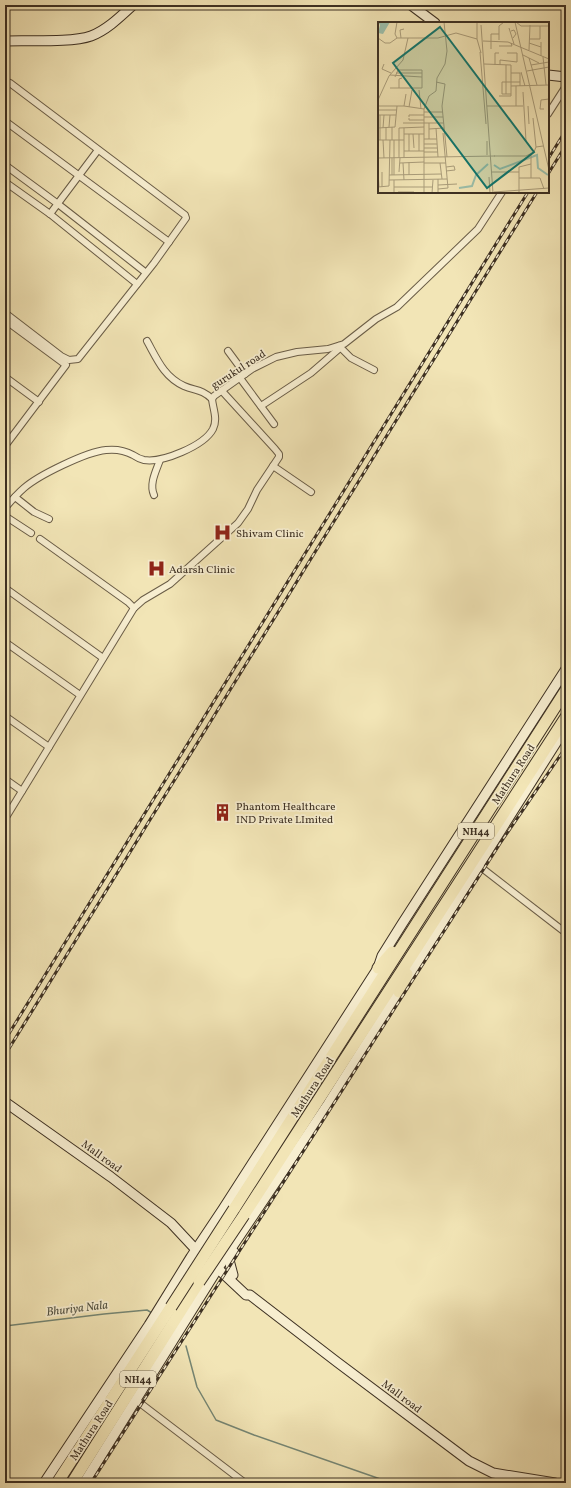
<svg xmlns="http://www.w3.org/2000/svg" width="571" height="1488" font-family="Vollkorn,serif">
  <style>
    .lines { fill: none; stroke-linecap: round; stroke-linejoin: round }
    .stream { stroke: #758674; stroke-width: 1.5 }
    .street-casing { stroke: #6a5d47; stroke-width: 8 }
    .secondary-casing { stroke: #3d3022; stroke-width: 11 }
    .highway-casing { stroke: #3d3022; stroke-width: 13 }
    .street { stroke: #f7eed0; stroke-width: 6 }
    .secondary { stroke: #f7eed0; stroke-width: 9 }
    .highway { stroke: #f2e5b6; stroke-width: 11 }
    .rail-casing { stroke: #3d3022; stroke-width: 3 }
    .rail { stroke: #f7eed0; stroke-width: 1.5; stroke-dasharray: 4.5; stroke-linecap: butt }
    .highway-bridge-casing { stroke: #3d3022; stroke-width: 13; stroke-linecap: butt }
    .highway-bridge { stroke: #f2e5b6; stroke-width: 11 }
    .labels { text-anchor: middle; stroke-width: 3.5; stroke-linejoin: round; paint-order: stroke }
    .shield { fill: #f7eed0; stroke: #756956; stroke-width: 1 }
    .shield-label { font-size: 10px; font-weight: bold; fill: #3d3022 }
    .street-label { font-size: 11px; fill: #3d3022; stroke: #f7eed0 }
    .poi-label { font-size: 11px; fill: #3d3022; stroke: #f7eed0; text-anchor: start }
    .water-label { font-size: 12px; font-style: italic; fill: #545444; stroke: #f7eed0 }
    .inset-river { fill: none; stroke: #9bbfab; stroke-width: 2 }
    .inset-road { fill: none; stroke: #aa9d7b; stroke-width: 1 }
    .view { fill: #0f766e; fill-opacity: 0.15; stroke: #0f766e; stroke-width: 2 }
    .inset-edge { fill: none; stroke: #3d3022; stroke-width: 2 }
  </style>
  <rect width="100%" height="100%" fill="#f2e5b6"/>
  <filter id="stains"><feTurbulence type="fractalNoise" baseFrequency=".005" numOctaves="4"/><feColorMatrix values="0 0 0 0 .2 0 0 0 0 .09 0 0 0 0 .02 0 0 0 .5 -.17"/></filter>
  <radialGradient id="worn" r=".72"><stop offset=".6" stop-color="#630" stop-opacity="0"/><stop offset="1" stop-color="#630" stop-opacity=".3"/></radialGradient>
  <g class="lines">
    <g class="stream">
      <polyline points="5,1326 104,1314 147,1310 152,1313"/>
      <polyline points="186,1346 197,1387 216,1420 254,1435 386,1481 397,1483"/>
    </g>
    <defs>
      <g id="street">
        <polyline points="5,81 10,83 185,215 186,218 154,263 78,359 69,360 61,356 5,313"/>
        <polyline points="548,114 566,86"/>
        <polyline points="5,121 169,242"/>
        <polyline points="5,165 58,204 145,272"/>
        <polyline points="5,182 50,214 137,284"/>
        <polyline points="50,214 98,150"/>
        <polyline points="5,320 66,365 5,446"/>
        <path d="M147,341C157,359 164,377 184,386C195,391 202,389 212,399"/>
        <polyline points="339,346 351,358 374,370"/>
        <polyline points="228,351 245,374"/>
        <polyline points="5,377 39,402"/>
        <polyline points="240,378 274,424"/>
        <polyline points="261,406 311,373 340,348"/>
        <polyline points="273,466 311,492"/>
        <path d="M154,495C149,484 156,471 160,460"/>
        <polyline points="15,497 34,512 49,519"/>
        <path d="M5,508C11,501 17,494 24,488C39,475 86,452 106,450C115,449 124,450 133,455C136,457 139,459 144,460C162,463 204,446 213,429C218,419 213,409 212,399L214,396L252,369L276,357L297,352L328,349L344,344L376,319L397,307L478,229L502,192"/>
        <polyline points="5,516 31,533"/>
        <polyline points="40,539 128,602 134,608"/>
        <polyline points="5,588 103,658"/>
        <polyline points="5,642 80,695"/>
        <polyline points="5,716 49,747"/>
        <polyline points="5,779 22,791"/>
        <polyline points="5,819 134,608 143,600 170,584 238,523 248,509 257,490 279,457 279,454 275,449 222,391"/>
        <polyline points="478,865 566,933"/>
        <polyline points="136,1400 245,1483"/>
      </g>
      <g id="secondary">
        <polyline points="411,5 435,23"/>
        <path d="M5,41C27,40 71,43 91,36C107,30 121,16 133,5"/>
        <polyline points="548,75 566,77"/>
        <polyline points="5,1102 111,1177 171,1223 199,1253"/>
        <polyline points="214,1265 246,1295 250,1295 337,1362 469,1461 493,1473 555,1483"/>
        <polyline points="233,1275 229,1260 234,1252"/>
        <polyline points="44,1483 149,1325 191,1257 223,1209 378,968 382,956 402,924 566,669"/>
        <polyline points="84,1483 218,1268 328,1104 566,727"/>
      </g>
      <g id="highway">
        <polyline points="378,968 392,952"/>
        <polyline points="399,992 407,974"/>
        <polyline points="234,1209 566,690"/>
        <polyline points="244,1215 566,717"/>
        <polyline points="57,1483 171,1307"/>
        <polyline points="72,1483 199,1282"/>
      </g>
    </defs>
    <use href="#street" class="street-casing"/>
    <use href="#secondary" class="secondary-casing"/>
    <use href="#highway" class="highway-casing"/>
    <use href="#street" class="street"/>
    <use href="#secondary" class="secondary"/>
    <use href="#highway" class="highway"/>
    <defs>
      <g id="rail">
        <polyline points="548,159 566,130"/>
        <polyline points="548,174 566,145"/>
        <polyline points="5,1040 528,192"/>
        <polyline points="5,1055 537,192"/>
        <polyline points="91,1483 501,842 566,747"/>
      </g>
    </defs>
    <use href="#rail" class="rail-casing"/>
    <use href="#rail" class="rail"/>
    <defs>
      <g id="highway-bridge">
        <polyline points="199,1282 244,1215"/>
        <polyline points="171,1307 234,1209"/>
      </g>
    </defs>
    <use href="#highway-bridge" class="highway-bridge-casing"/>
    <use href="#highway-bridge" class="highway-bridge"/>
  </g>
  <defs>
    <symbol id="hospital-bare" viewBox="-9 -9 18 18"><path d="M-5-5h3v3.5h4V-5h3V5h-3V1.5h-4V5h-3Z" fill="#8f2418" stroke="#f7eed0" stroke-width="2.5" paint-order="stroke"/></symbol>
    <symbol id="building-bare" viewBox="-9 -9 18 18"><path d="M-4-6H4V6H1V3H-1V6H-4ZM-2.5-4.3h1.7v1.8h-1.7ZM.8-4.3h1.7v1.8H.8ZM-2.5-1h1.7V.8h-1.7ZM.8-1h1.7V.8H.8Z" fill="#8f2418" stroke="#f7eed0" stroke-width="2.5" paint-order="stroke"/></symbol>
  </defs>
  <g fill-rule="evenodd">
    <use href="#hospital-bare" x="210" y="520" width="25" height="25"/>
    <use href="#hospital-bare" x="144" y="556" width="25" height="25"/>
    <use href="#building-bare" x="210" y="800" width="25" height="25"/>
  </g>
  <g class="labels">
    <g class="shield">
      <rect x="458" y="823" width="36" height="16" rx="3"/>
      <rect x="120" y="1371" width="36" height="16" rx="3"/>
    </g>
    <g class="shield-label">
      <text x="476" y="835">NH44</text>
      <text x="138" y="1383">NH44</text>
    </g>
    <g class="street-label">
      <text transform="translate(238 369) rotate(-33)" y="4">gurukul road</text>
      <text transform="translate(513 774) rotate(-57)" y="4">Mathura Road</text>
      <text transform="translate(312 1087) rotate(-57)" y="4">Mathura Road</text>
      <text transform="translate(102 1156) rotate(36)" y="4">Mall road</text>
      <text transform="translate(402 1396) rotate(37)" y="4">Mall road</text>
      <text transform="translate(91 1430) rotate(-57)" y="4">Mathura Road</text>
    </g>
    <g class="poi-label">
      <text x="236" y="537">Shivam Clinic</text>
      <text x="169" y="573">Adarsh Clinic</text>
      <text x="236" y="810">Phantom Healthcare<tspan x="236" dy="13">IND Private LImited</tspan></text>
    </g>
    <g class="water-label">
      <text transform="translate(77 1308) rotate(-7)" y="4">Bhuriya Nala</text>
    </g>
  </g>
  <g transform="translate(378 22)">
    <rect width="171" height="171" fill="#f2e5b6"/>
    <path d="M0,0H12L5,12L0,11L2,3Z" fill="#9bbfab"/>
    <path class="inset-river" d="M116,143L122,147L159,133L160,146L170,153M81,166L94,164L98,153L110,142"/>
    <path class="inset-road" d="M19,0L17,12L19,16M99,0V17L103,31M137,0L171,148M138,0L143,4H171M103,3L115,171M131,6L136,22M133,9L136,8L138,12L135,16M0,16L7,21H12L19,16H30M23,16L22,8L26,7M151,17H162V4M121,18V4L126,0M105,19L130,20L171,37M151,21L163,25M121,24H134L133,21M113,27V12H121M151,28L152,3M102,30L108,102M145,33L161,41M163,34V20M165,35L168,63M151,36L159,63M171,36V16M6,42L4,47L13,51M106,42L133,43V74H121M117,43V31H121M122,43V38L139,40V31H129M153,43L171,40M149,49L171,45M143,50L147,64M18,51H44M133,51H142V64M12,53L44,55M58,60L67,62L64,84L69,135M133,64L171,63M12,66H44V48H20L17,55M21,66V57L24,56M41,68L43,87M145,70L148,119M128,72V43M133,72H124V60H142M0,78L11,54L25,38L30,16H60L78,11L99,17M0,84H26L46,87V171M26,84L28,72M109,84H145M138,84V64M150,84L151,102M31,85L34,68M46,87L51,74L58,69L59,56L67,42L69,29L66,0M166,87H162L163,78L171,77M0,88H19M46,90H65M0,93H18M2,93V118M31,95V93H46M46,95H65M31,96V98H46M155,96L158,125M25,101H66M11,105L12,93M14,105V118M0,106L17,105L19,84M5,106L6,93M26,106V136M58,106L60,135M51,107L66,106M26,112H46M31,112V129M35,112L36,126M41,112V129M46,117H59M51,117V101M0,118H26M5,118L6,136M8,118V105M16,118V153M109,119V133M46,122H59M46,126H59M26,129H46M46,130H60M153,132V156M116,134H148L156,130L158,125L165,124M0,136L117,134M21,136V106L46,105M31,140V153M22,141L46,140M25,141L26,158M46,141H68M62,141L64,157M68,145L76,144L77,148L68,149M0,150L1,165M21,150L22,136M114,150H141M11,153L63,152M14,153V136M111,155L112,171M141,156H162L166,167M11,158L69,157M60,163L79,162M0,165L11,164L12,118M4,165V150M16,165H54M60,167L70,166L65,111M20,170H36M116,170L171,166M141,170V145L153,142M16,171V158M54,171L55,158M60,171V157"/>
    <path class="view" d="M62,5L156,130L109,166L15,41Z"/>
    <rect width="171" height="171" class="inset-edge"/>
  </g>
  <rect width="571" height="1488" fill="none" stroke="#f2e5b6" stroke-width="20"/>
  <rect x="6" y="6" width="559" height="1476" fill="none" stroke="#3d3022" stroke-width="2"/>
  <rect x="10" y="10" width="551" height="1468" fill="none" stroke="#3d3022"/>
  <rect width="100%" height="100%" filter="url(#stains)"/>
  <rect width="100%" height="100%" fill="url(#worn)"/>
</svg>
